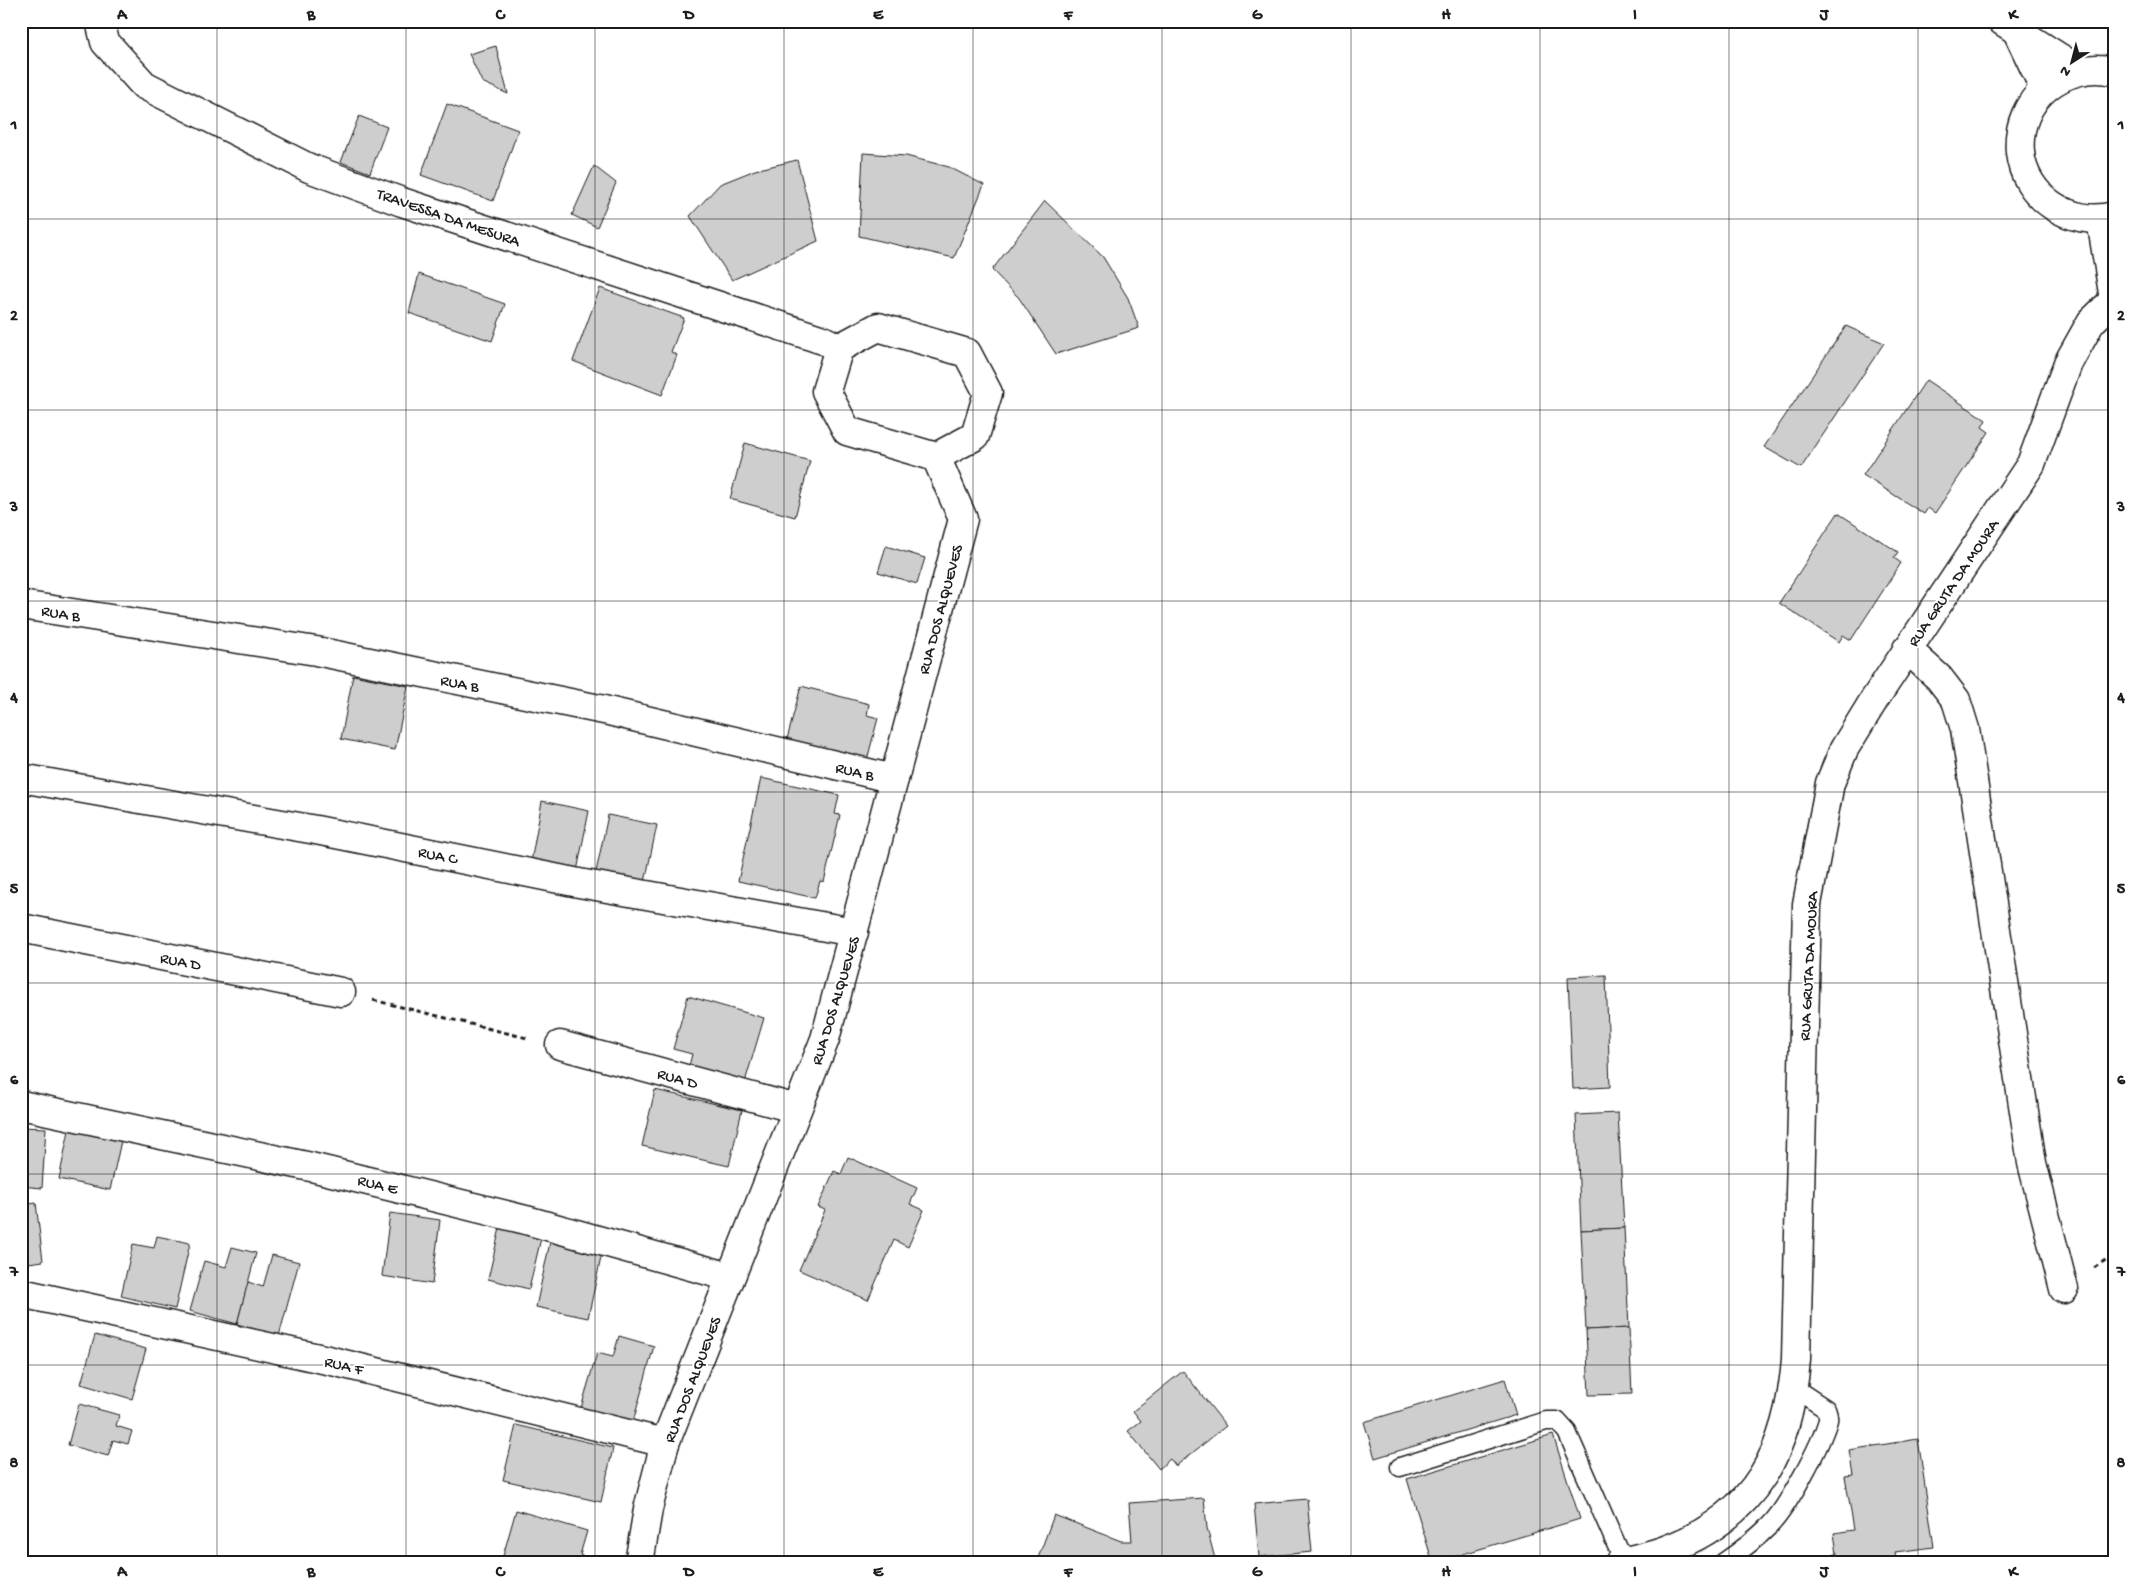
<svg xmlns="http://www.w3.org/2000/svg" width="2135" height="1584" font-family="'Gochi Hand',sans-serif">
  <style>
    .building { fill: #cecece; stroke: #1c1c1c }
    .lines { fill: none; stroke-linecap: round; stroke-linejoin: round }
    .service-casing { stroke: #1c1c1c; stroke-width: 21 }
    .minor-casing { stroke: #1c1c1c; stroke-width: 31 }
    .tertiary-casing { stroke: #1c1c1c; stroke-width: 31 }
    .path { stroke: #1c1c1c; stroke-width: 3; stroke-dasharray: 5 4; stroke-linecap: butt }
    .service { stroke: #fff; stroke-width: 18 }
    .minor { stroke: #fff; stroke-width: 28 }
    .tertiary { stroke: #fff; stroke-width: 28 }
    .grid { fill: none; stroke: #1c1c1c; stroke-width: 1; stroke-opacity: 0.55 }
    .labels { text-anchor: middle; stroke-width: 4; stroke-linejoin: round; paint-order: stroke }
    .street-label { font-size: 16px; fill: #1c1c1c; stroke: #fff }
    .neatline { fill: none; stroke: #1c1c1c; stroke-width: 2 }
    .grid-label { font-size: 16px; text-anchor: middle; font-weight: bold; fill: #1c1c1c }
  </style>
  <rect width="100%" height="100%" fill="#fff"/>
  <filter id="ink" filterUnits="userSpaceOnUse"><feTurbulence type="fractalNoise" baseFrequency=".02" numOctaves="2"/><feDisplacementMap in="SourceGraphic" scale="10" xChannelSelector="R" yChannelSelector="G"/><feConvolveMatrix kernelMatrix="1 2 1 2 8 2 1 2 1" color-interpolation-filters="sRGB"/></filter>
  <g filter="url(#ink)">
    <g class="building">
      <polygon points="496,46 498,55 508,94 482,82 469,54"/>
      <polygon points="447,104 518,130 493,201 421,175"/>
      <polygon points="359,116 387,127 370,173 341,162"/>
      <polygon points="863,153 906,156 949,167 984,185 954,258 859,236"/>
      <polygon points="797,160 818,241 732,280 690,216 720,184 755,170"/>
      <polygon points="594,166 616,183 597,227 572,215"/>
      <polygon points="1045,201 1103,257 1128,298 1139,328 1056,354 1019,298 992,270"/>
      <polygon points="419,274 505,304 492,341 409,313"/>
      <polygon points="600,288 684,318 671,352 677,355 662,395 573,361"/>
      <polygon points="1846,326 1884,343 1801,468 1764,447"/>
      <polygon points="1926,380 1986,420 1982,427 1989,432 1935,513 1928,508 1924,514 1863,475"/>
      <polygon points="745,443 810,461 795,517 730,499"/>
      <polygon points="1838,513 1898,552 1894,558 1901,563 1851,640 1843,635 1839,642 1779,603"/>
      <polygon points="886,546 925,558 917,584 878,572"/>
      <polygon points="353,675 408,686 395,750 341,739"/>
      <polygon points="801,686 869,704 867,715 878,718 866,764 786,743"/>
      <polygon points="761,778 839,795 835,814 840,815 824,882 820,881 815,898 738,881"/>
      <polygon points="542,801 589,811 577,871 531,862"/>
      <polygon points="608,815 657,825 645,882 596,872"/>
      <polygon points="1606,975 1610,1087 1573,1089 1568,977"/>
      <polygon points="688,996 764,1018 745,1082 689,1066 692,1054 673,1049"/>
      <polygon points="655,1090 742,1110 729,1166 642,1146"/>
      <polygon points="1618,1113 1624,1228 1581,1230 1576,1115"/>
      <polygon points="21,1127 46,1128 42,1188 21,1186"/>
      <polygon points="69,1130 121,1141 110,1190 59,1179"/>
      <polygon points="848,1157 917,1188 910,1204 924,1210 908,1247 894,1240 868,1300 799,1270 825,1210 818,1207 834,1171 841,1174"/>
      <polygon points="36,1203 43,1261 21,1264 21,1205"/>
      <polygon points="390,1213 440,1220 432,1284 382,1276"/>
      <polygon points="500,1228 541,1238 529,1289 488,1279"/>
      <polygon points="1624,1228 1629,1328 1586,1330 1581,1230"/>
      <polygon points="157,1236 190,1243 175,1309 121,1296 133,1244 154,1248"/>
      <polygon points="550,1242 602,1253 588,1318 536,1307"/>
      <polygon points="232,1247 256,1253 237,1324 190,1311 204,1261 226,1267"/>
      <polygon points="272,1255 299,1262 279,1336 237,1324 248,1282 263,1287"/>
      <polygon points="1629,1328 1632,1394 1589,1395 1586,1330"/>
      <polygon points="95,1335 146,1349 132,1399 81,1384"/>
      <polygon points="619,1336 654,1346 633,1422 581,1408 597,1353 613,1357"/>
      <polygon points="1183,1371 1226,1426 1176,1466 1170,1459 1159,1469 1128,1431 1141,1421 1133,1411"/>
      <polygon points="1505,1379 1516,1415 1375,1458 1364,1422"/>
      <polygon points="79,1404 119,1415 116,1426 132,1431 128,1444 113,1440 108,1456 68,1445"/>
      <polygon points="516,1425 613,1448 601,1502 503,1480"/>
      <polygon points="1553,1435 1580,1519 1433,1563 1407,1479"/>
      <polygon points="1918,1439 1934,1547 1895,1552 1897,1563 1781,1563 1837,1554 1834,1533 1854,1530 1845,1476 1853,1475 1849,1450"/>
      <polygon points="1204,1498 1207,1528 1216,1563 1042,1563 1037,1561 1054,1515 1121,1541 1132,1541 1129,1503"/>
      <polygon points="1307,1499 1312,1552 1259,1557 1254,1504"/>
      <polygon points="516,1510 587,1531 580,1555 584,1557 583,1563 501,1563"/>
    </g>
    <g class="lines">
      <defs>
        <g id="service">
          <polyline points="1400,1467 1546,1421 1557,1421 1567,1432 1624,1562"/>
          <polyline points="1668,1549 1685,1563"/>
          <path d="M1723,1563C1739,1552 1754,1541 1768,1527C1787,1509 1821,1445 1828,1420C1829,1416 1827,1413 1826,1409L1794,1388"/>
        </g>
        <g id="minor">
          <polyline points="100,21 105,42 144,85 309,168 402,202 823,340 839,348"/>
          <polyline points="2101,220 2114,299"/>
          <polygon points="878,327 967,353 988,393 975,436 936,457 847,431 826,391 839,348"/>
          <polyline points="21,605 316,651 604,710 894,779"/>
          <polyline points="1907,649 1939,678 1956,700 1965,729 2032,1163 2064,1289"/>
          <polyline points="21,778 316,830 579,883 854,932"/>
          <polyline points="21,928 341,992"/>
          <polyline points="560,1045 797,1109"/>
          <polyline points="21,1105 311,1167 526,1220 730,1277"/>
          <polyline points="21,1293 332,1361 665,1443"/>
          <polyline points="639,1563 648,1509 665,1443 825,1039 963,519 936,457"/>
          <path d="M1620,1563C1636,1558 1653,1555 1668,1549C1757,1515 1789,1450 1796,1359L1807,904L1830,783L1844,749L1874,700L2031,464L2068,363L2091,322L2114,300"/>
        </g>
        <g id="tertiary">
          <polyline points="2002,21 2079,70"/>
          <polyline points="2017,31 2044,88"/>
          <path d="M2114,71C2064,60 2015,99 2020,152C2024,197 2071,228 2114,216"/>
        </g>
      </defs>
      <use href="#service" class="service-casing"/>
      <use href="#minor" class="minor-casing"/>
      <use href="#tertiary" class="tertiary-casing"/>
      <g class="path">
        <polyline points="373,1000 527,1038"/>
        <polyline points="2094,1268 2114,1254"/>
      </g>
      <use href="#service" class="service"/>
      <use href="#minor" class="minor"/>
      <use href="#tertiary" class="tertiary"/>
    </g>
  </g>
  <path class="grid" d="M217,21V1563M406,21V1563M595,21V1563M784,21V1563M973,21V1563M1162,21V1563M1351,21V1563M1540,21V1563M1729,21V1563M1918,21V1563M21,219H2114M21,410H2114M21,601H2114M21,792H2114M21,983H2114M21,1174H2114M21,1365H2114"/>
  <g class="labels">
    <g class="street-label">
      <text transform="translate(449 216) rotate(19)" y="6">TRAVESSA DA MESURA</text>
      <text transform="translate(1952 582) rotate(-56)" y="6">RUA GRUTA DA MOURA</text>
      <text transform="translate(939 609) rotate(-75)" y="6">RUA DOS ALQUEVES</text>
      <text transform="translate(61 612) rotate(9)" y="6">RUA B</text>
      <text transform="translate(460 682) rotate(11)" y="6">RUA B</text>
      <text transform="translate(855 770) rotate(13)" y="6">RUA B</text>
      <text transform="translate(438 854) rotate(11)" y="6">RUA C</text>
      <text transform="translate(181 960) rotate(11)" y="6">RUA D</text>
      <text transform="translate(1807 966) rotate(-87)" y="6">RUA GRUTA DA MOURA</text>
      <text transform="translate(834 1000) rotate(-73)" y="6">RUA DOS ALQUEVES</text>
      <text transform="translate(678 1077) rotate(15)" y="6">RUA D</text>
      <text transform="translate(378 1183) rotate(14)" y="6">RUA E</text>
      <text transform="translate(344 1364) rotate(13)" y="6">RUA F</text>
      <text transform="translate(691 1379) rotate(-69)" y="6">RUA DOS ALQUEVES</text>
    </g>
  </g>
  <rect width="2135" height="1584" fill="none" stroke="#fff" stroke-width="55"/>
  <g transform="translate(2072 62) rotate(216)" stroke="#ffffff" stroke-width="4" paint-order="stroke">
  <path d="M0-4L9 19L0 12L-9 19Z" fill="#1c1c1c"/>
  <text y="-8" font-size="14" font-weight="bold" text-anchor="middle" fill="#1c1c1c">N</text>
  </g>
  <rect x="28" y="28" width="2080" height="1528" class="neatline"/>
  <g class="grid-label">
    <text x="122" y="19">A</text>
    <text x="311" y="19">B</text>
    <text x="500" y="19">C</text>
    <text x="689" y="19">D</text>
    <text x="878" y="19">E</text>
    <text x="1068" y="19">F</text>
    <text x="1257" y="19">G</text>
    <text x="1446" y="19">H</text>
    <text x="1635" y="19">I</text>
    <text x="1824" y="19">J</text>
    <text x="2013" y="19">K</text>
    <text x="14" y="129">1</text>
    <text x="2121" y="129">1</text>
    <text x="14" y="320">2</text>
    <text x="2121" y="320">2</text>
    <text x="14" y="511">3</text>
    <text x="2121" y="511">3</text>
    <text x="14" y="702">4</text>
    <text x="2121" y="702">4</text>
    <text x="14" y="893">5</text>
    <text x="2121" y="893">5</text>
    <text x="14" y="1084">6</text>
    <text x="2121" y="1084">6</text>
    <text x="14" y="1276">7</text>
    <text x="2121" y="1276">7</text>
    <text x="14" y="1467">8</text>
    <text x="2121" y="1467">8</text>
    <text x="122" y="1576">A</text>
    <text x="311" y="1576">B</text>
    <text x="500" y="1576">C</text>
    <text x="689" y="1576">D</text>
    <text x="878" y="1576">E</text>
    <text x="1068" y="1576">F</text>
    <text x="1257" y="1576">G</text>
    <text x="1446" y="1576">H</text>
    <text x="1635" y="1576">I</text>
    <text x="1824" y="1576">J</text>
    <text x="2013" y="1576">K</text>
  </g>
</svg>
